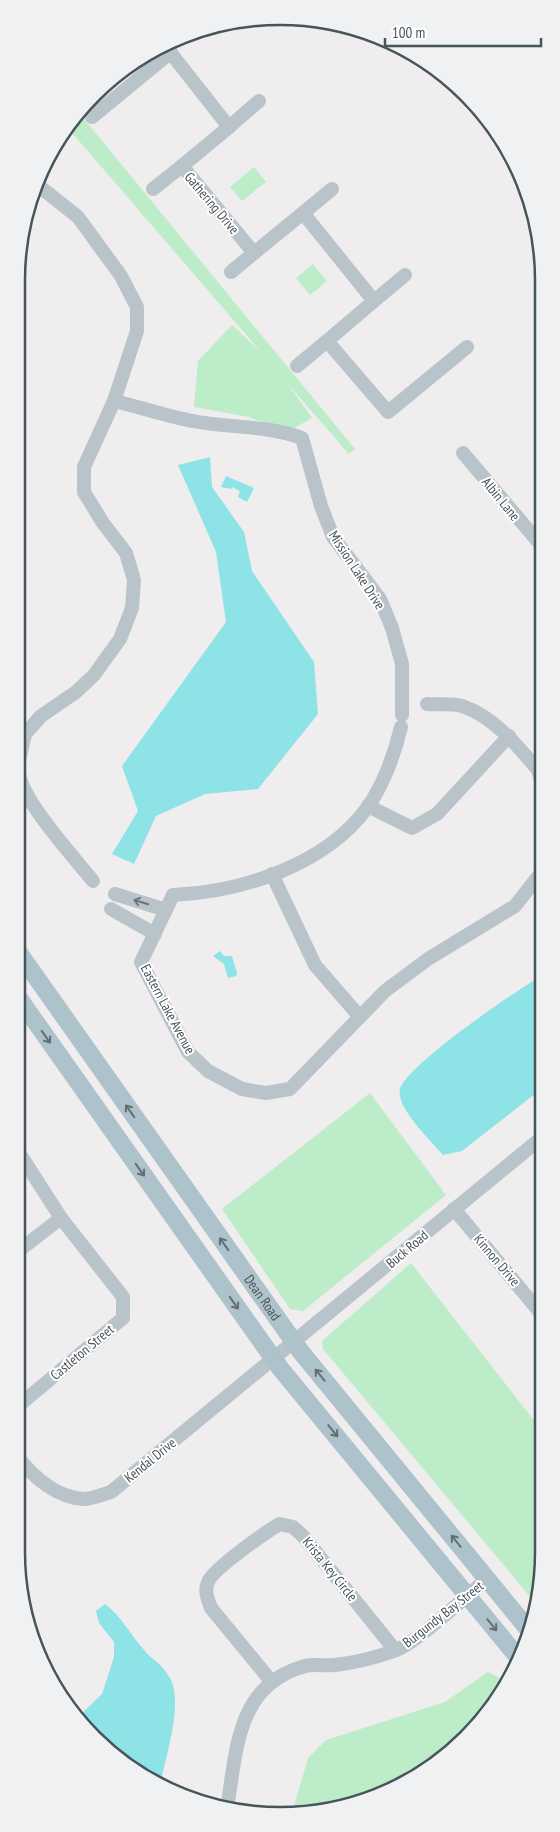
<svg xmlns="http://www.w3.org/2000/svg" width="560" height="1832" font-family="'PT Sans Narrow',sans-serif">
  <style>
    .green { fill: #bdecc8 }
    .water { fill: #8de3e6 }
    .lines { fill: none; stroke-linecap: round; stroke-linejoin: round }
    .minor { stroke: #b9c4ca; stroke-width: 14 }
    .major { stroke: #aec2cb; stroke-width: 18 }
    .oneway { stroke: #69767c }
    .oneway2 { stroke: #617076 }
    .labels { text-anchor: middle; stroke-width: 4; stroke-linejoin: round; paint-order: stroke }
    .street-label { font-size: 14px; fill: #47545a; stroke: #fff }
    .rim { fill: none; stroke: #47545a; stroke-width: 2.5 }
  </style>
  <rect width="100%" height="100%" fill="#f0edee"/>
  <g class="green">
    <polygon points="80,114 355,449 349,454 288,384 312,418 287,432 249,417 194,407 198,361 232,325 261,352 67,127"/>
    <polygon points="254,167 266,182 242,201 230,187"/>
    <polygon points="313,264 327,281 310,295 296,278"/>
    <polygon points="370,1093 446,1195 303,1311 290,1309 222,1209"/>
    <polygon points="411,1263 539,1427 538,1606 323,1349 322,1341"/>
    <polygon points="488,1672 506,1681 499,1698 440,1761 349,1807 293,1810 308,1758 326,1740 445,1702"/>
  </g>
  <g class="water">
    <polygon points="210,457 212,487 244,532 252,571 314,662 318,714 258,789 205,794 156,816 134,864 112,854 138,811 122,766 226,622 216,552 178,465"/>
    <polygon points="226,476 254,488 247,502 238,497 240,491 232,487 231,489 221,487"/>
    <polygon points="220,951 224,956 232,956 237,973 236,976 228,978 224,964 213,956"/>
    <path d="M540,977V1090L462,1151L443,1155C432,1142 395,1107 400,1089C407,1065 515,991 540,977Z"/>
    <path d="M105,1604C122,1617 130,1634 144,1650C153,1661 161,1662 170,1678C184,1703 165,1758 160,1786L82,1726L77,1718L102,1694L114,1657V1642L99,1623L96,1611Z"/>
  </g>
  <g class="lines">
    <g class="minor">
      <polyline points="166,47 229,127 182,166 254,253 303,213 374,301 327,341 388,412 467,347"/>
      <polyline points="92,117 171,52"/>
      <polyline points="229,127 259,101"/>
      <polyline points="153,189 182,166"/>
      <polyline points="303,213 332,189"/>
      <polyline points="231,272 254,253"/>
      <polyline points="374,301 405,275"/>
      <polyline points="297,366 327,341"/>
      <path d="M114,401C140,407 166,416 192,421C229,428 266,425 302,438L321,506L333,537L380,599L392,628L402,664V715"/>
      <polyline points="463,453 541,545"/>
      <path d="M427,704C438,705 452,703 462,706C493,716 518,746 538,770L540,777"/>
      <path d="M401,727C395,753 383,786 367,808C325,865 242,892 173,895L141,962L188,1052L208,1071L242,1089L266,1093L290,1089L385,991L428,959L515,906L540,874"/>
      <polyline points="19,760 25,734 41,716 76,692 94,675 120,639 132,608 134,580 126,553 103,523 84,492 84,467 114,401 137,331 137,307 121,276 78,217 39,186"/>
      <path d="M19,772C21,800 74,857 93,881"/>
      <polyline points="368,806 412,828 437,814 509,736"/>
      <polyline points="272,874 315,965 360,1017"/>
      <polyline points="115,894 166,910"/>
      <polyline points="111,909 155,934"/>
      <polyline points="454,1209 539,1311"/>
      <polyline points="17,1252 61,1218"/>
      <polyline points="17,1407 123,1318 123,1297 61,1218 18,1151"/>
      <path d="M17,1456C33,1477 57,1498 84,1499C93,1499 103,1494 111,1492L540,1139"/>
      <path d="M271,1681L211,1608C208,1600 204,1591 208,1582C213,1569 267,1531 280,1524L293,1527L303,1536L395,1650"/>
      <path d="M227,1808C237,1750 236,1685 305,1666C314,1664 325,1666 335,1665C353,1663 377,1657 394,1651C418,1642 465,1597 487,1579"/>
    </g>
    <g class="major">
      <path id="s1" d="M19,953L301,1352L528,1629"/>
      <polyline points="18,997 280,1368 517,1656"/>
    </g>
  </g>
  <defs><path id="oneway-shaft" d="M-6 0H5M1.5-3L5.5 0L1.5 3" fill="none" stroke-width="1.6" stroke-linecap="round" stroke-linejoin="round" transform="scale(1.25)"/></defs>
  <use class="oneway" href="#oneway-shaft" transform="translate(141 902) rotate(-163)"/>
  <g class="oneway2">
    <use href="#oneway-shaft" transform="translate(46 1037) rotate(55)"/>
    <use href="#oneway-shaft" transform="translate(130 1111) rotate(-125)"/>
    <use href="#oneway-shaft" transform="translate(140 1170) rotate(55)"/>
    <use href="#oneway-shaft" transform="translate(224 1244) rotate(-125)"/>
    <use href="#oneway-shaft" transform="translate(234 1303) rotate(55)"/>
    <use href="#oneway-shaft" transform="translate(320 1375) rotate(-129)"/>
    <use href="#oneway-shaft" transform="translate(333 1431) rotate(51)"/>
    <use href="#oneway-shaft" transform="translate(456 1541) rotate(-129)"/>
    <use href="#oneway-shaft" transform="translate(492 1625) rotate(51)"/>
  </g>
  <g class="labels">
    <g class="street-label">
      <text transform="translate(212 203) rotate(50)" y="5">Gathering Drive</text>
      <text transform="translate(501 499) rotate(51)" y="5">Albin Lane</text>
      <text transform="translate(357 570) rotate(57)" y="5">Mission Lake Drive</text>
      <text transform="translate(168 1009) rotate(62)" y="5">Eastern Lake Avenue</text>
      <text transform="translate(407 1249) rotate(-40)" y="5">Buck Road</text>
      <text transform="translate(497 1260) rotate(50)" y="5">Kinnon Drive</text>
      <text dy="5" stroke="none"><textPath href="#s1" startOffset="422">Dean Road</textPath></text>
      <text transform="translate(82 1352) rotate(-40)" y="5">Castleton Street</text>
      <text transform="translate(150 1460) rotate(-39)" y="5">Kendal Drive</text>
      <text transform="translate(330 1569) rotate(51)" y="5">Krista Key Circle</text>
      <text transform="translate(443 1614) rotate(-38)" y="5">Burgundy Bay Street</text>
    </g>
  </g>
  <path d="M0 0H560V1832H0ZM280 25H280A255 255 0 0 1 535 280V1552A255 255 0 0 1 280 1807H280A255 255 0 0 1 25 1552V280A255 255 0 0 1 280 25Z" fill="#f0f1f2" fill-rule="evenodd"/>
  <path class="rim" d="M280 25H280A255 255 0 0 1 535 280V1552A255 255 0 0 1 280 1807H280A255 255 0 0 1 25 1552V280A255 255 0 0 1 280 25Z"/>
  <path d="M385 38v8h156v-8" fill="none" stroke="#47545a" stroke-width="2.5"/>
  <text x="392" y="38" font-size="15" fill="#47545a" stroke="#ffffff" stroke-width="4" paint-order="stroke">100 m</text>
</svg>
